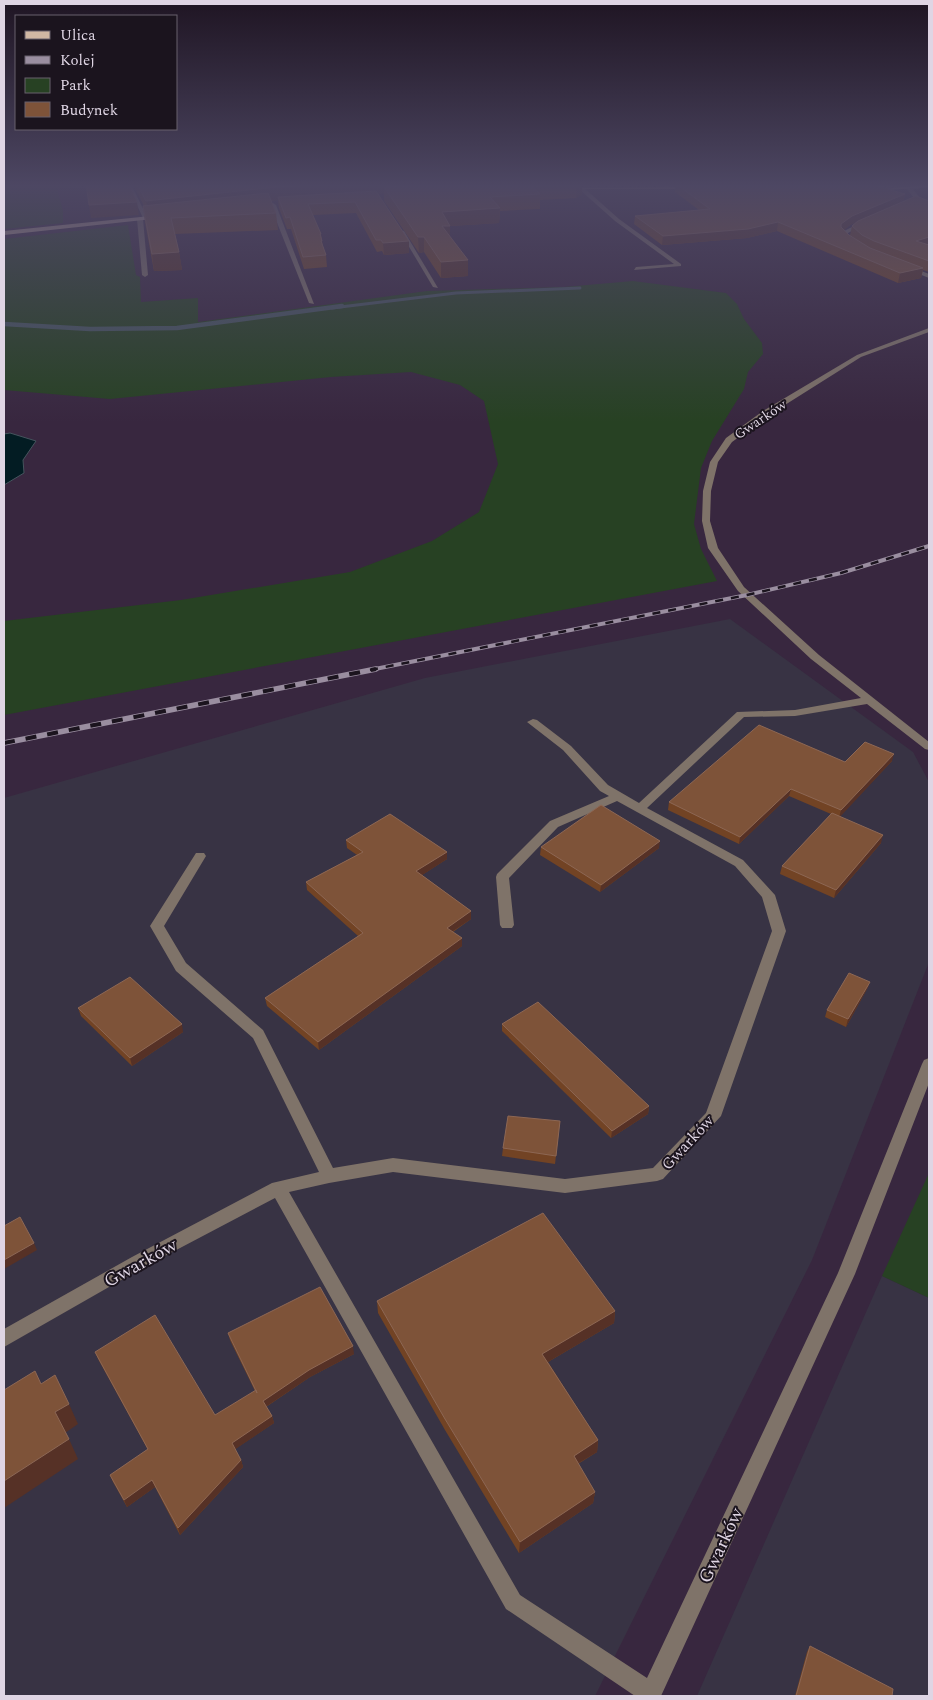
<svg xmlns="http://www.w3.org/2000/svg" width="933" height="1700" font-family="Spectral,serif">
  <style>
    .industrial { fill: #383344 }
    .green { fill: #274123 }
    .water { fill: #031c23; stroke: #45545d }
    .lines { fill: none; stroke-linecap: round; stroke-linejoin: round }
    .stream-far1 { stroke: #45545d; stroke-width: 3 }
    .stream { stroke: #45545d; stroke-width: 4.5 }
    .minor { fill: #7f7369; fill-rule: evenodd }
    .major { fill: #d0b7a3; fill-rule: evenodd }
    .rail-far1-casing { stroke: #9a8ea0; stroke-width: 4 }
    .rail-casing { stroke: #9a8ea0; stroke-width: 5.5 }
    .rail-far1 { stroke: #1b141e; stroke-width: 2.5; stroke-dasharray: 8; stroke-linecap: butt }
    .rail { stroke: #1b141e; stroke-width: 4; stroke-dasharray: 11; stroke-linecap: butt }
    .wall { fill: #724324; fill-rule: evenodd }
    .shaded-wall { fill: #563126 }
    .building { fill: #7e5339; stroke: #8d6754 }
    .labels { text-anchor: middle; stroke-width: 4; stroke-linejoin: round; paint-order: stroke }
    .far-street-label { font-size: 14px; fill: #dfd5e4; stroke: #1b141e }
    .street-label { font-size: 16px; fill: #dfd5e4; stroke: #1b141e }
    .near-street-label { font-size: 19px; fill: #dfd5e4; stroke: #1b141e }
  </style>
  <rect width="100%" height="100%" fill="#38273f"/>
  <g class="industrial">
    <polygon points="730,619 913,752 929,782 929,962 812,1260 595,1696 4,1696 4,798 425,678"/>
    <polygon points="882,1276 929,1298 929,1696 697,1696"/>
  </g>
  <g class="green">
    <polygon points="23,184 73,184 75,187 57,189 63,211 63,223 4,229 4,185"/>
    <polygon points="128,225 136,275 140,277 141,302 198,298 198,322 427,291 564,287 633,281 726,293 737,304 744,319 762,343 763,354 748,372 744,389 712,441 701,468 694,524 701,549 717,581 4,715 4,621 181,600 350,572 432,541 479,512 498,464 484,401 460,385 411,372 331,377 110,399 4,390 4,239"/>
    <polygon points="929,1173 929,1298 882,1276"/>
  </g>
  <polygon class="water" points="10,433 36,441 23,460 24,473 4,485 4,434"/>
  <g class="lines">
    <polyline class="stream-far1" points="332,308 456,293 580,288"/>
    <polyline class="stream" points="4,324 90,329 177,328 342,306"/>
    <g class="minor">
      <polygon points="127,184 131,184 148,219 143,218"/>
      <polygon points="675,184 685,184 662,188 660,187"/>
      <polygon points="764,184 809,185 811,186 809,187 766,185"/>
      <polygon points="862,185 917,187 919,189 913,189 920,198 917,202 905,207 903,204 914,198 907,189 860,187"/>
      <polygon points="579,187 583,187 619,219 681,264 681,266 634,270 636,267 674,264 615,221 579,189"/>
      <polygon points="273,203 276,205 314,304 309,303 270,205"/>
      <polygon points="140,217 143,219 148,275 145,277 142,275 137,219"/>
      <polygon points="864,221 869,222 848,233 848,238 856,245 851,246 842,238 842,232"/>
      <polygon points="399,230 404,231 438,288 433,287"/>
      <polygon points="906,265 929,274 929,278 904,268"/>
      <polygon points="929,328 929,332 861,357 769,415 732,442 718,462 711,491 710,521 718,548 744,587 819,655 929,742 929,750 925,749 867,704 795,716 744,717 647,808 743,860 775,895 786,931 721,1116 663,1179 657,1181 565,1193 393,1172 329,1183 289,1192 520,1595 647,1678 838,1273 922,1064 924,1060 929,1058 929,1083 855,1274 661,1696 635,1696 506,1609 275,1198 144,1267 4,1347 4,1329 132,1257 272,1183 319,1172 253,1038 176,971 150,926 196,853 204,853 206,856 164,926 186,963 263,1030 333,1168 393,1158 565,1179 653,1168 706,1113 772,931 762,897 735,866 617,801 558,827 509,878 514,925 512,928 502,928 500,925 496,877 497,874 550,821 609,796 600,791 563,750 527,722 533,719 537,720 571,746 608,785 639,803 737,712 795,710 861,698 811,659 738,591 708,548 702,521 703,491 710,462 726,438 763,411 857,355"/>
    </g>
    <g class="major">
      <polygon points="929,185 929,187 872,191 870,190"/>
      <polygon points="692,187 694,189 565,189 567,188"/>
      <polygon points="160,215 162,218 4,235 4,231"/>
    </g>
    <defs>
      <polyline id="rail-far1" points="370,670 747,595 841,573 929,546"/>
      <polyline id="rail" points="4,743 376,669"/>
    </defs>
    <use href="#rail-far1" class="rail-far1-casing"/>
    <use href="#rail" class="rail-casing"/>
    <use href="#rail-far1" class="rail-far1"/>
    <use href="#rail" class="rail"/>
  </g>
  <g class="wall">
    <polygon points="133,184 596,184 594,185 582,186 582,194 576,198 540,200 540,209 500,211 499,223 450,226 450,237 468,276 441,278 424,252 419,253 384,201 384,194 378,194 409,241 409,253 384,255 382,251 377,252 356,213 313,215 321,234 323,247 326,255 327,267 304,269 291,229 287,229 279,208 278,200 271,201 276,213 278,230 175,234 179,252 182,270 154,271 145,222 143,206 144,206"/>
    <path d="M676,184H765V185L905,194L903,202L929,201V272L923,270L921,278L898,283L777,231L747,238L662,245L634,224L635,216L699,210L675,192ZM855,223L852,226L850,235H849L844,230L850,225Z"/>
    <polygon points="892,761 840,816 881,843 834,898 780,874 782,866 831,814 789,796 739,844 668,810 669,802 845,762"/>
    <polygon points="346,840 447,859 422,875 471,911 471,919 453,932 462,946 319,1050 267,1006 265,998 358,936 307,890 306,882 357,855 347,848"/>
    <polygon points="541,847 659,848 600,892 540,855"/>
    <polygon points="870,982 867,989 846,1027 825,1017 827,1010"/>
    <polygon points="78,1008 183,1032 132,1066 81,1016"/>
    <polygon points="502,1024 649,1106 648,1114 611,1138 502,1031"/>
    <polygon points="560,1121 555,1164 502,1156 503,1148"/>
    <polygon points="377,1301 615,1311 614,1323 548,1362 598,1440 597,1452 578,1464 595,1492 593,1503 519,1553 445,1430 378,1313"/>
    <polygon points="228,1333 354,1354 310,1377 266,1407 272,1416 274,1423 235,1449 241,1460 243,1467 180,1535 155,1487 127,1507 113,1482 110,1475 148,1450 98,1359 95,1352 215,1415 255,1391 230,1340"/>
    <polygon points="810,1646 892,1696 795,1696 807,1652"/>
  </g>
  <g class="shaded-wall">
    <polygon points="342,184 430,184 430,191 384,187 384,194 279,200 278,197 278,200 148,214 146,201 276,187"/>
    <polygon points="577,184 582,184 582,194 576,198"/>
    <polygon points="905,194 903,202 850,225 840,234 841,224 852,216"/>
    <polygon points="137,202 139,215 91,218 89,205"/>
    <polygon points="500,208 499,223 450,226 450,241 442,242 442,212"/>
    <polygon points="778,222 777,231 747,238 662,245 663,236"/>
    <polygon points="418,237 424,237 424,252 419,253"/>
    <polygon points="929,237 929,247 916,241"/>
    <polygon points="409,241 409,253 384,255 383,243"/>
    <polygon points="179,252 182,270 154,271 152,254"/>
    <polygon points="468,260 468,276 441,278 441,262"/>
    <polygon points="923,268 921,278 898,283 900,273"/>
    <polygon points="894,754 892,761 839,818 841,810"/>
    <polygon points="791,789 789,796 739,844 740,837"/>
    <polygon points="883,835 881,843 834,898 836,890"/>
    <polygon points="660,841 659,848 600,892 601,885"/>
    <polygon points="447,852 447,859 416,879 416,871"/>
    <polygon points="471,911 471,919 447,935 447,928"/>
    <polygon points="462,938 462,946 319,1050 318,1042"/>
    <polygon points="870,982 867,989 846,1027 848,1019"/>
    <polygon points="182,1024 183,1032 132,1066 130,1058"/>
    <polygon points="649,1106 648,1114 611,1138 612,1131"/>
    <polygon points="34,1243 37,1250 4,1269 4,1260"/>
    <polygon points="615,1311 614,1323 541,1366 542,1354"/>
    <polygon points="353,1346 354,1354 310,1377 264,1408 263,1401 309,1370"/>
    <polygon points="69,1404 78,1424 65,1433 55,1412"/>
    <polygon points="272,1416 274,1423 234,1450 232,1443"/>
    <polygon points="69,1439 78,1459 4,1508 4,1481"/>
    <polygon points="598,1440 597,1452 572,1467 574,1456"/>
    <polygon points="241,1460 243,1467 180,1535 178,1528"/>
    <polygon points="152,1480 155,1487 127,1507 124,1500"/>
    <polygon points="595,1492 593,1503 519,1553 520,1542"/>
  </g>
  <g class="building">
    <polygon points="86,184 129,184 137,202 89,205"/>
    <polygon points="137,184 342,184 276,187 146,201"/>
    <polygon points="448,184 577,184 532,186 540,194 490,197 500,208 442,212 450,226 442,226 468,260 441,262 424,237 418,237 384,187"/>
    <polygon points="676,184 844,185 870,184 905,194 852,216 841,224 841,227 849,235 870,248 923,268 900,273 778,222 748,229 663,236 635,216 710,209"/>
    <polygon points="376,191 409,241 383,243 381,240 376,240 355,202 308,204 321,234 320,234 322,241 321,241 326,255 303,257 290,217 286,218 278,197"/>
    <polygon points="268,193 276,213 171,218 179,252 152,254 143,206"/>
    <polygon points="916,196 929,201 929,237 916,241 929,245 929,261 874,241 862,235 852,226 858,221"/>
    <polygon points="759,725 845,762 865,742 894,754 841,810 791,789 740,837 669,802"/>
    <polygon points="601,805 660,841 601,885 541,847"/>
    <polygon points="832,813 883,835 836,890 782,866"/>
    <polygon points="390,814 447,852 416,871 471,911 447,928 462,938 318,1042 265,998 363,933 306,882 363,852 346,840"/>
    <polygon points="849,973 870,982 848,1019 827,1010"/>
    <polygon points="130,977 182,1024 130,1058 78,1008"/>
    <polygon points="538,1002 649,1106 612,1131 502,1024"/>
    <polygon points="508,1116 560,1121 556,1156 503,1148"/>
    <polygon points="543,1213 615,1311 542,1354 598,1440 574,1456 595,1492 520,1542 445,1419 377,1301"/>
    <polygon points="20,1217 34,1243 4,1260 4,1226"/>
    <polygon points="320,1287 353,1346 309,1370 263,1401 272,1416 232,1443 241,1460 178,1528 152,1480 124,1500 110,1475 148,1449 95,1352 155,1315 215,1415 256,1390 257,1393 228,1333"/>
    <polygon points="35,1371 41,1384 55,1375 69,1404 55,1412 69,1439 4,1481 4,1390"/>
    <polygon points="810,1646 893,1689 892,1696 796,1696"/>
  </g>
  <linearGradient id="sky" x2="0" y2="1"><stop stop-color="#1f1523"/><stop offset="0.44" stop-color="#4d4763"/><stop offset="1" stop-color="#4d4763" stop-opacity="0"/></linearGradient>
  <rect width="933" height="422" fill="url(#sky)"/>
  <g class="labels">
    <g class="far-street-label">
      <text transform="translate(760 419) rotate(-34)" y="5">Gwarków</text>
    </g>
    <g class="street-label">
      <text transform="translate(687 1142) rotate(-47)" y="6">Gwarków</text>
    </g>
    <g class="near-street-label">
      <text transform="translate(140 1262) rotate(-29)" y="7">Gwarków</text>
      <text transform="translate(720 1545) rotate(-65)" y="7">Gwarków</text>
    </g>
  </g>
  <rect width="933" height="1700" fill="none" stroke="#dfd5e4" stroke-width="10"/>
  <rect x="15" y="15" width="162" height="115" fill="#1b141e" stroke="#69616d"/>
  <rect x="25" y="31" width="25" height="8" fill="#d0b7a3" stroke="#69616d"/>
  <text x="60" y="40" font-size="15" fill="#dfd5e4">Ulica</text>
  <rect x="25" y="56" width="25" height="8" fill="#9a8ea0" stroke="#69616d"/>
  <text x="60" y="65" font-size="15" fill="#dfd5e4">Kolej</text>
  <rect x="25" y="78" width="25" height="15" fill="#274123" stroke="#69616d"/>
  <text x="60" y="90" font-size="15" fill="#dfd5e4">Park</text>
  <rect x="25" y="102" width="25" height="15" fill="#7e5339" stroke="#69616d"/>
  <text x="60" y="115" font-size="15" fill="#dfd5e4">Budynek</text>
</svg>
